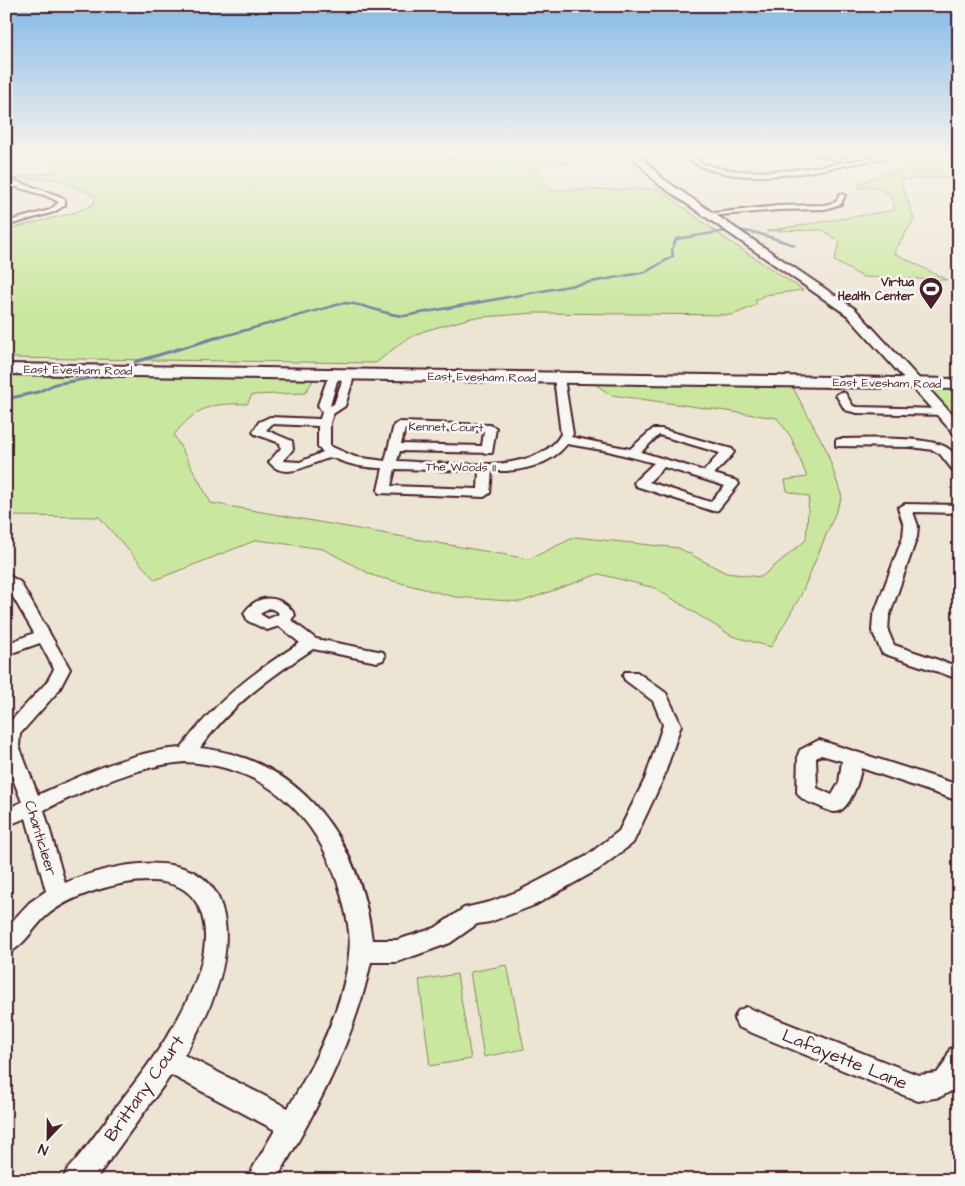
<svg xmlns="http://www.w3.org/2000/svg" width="965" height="1186" font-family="'Architects Daughter',sans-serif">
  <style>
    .green { fill: #c9e79e; stroke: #8a8364 }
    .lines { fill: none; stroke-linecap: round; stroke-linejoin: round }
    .stream-far2 { stroke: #73809e; stroke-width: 2 }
    .stream-far1 { stroke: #73809e; stroke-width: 2.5 }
    .stream { stroke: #73809e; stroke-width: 3 }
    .street-casing { stroke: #4a1f2b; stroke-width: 4 }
    .secondary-casing { stroke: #4a1f2b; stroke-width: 4 }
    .primary-casing { stroke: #4a1f2b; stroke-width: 4 }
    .street { fill: #f6f6f2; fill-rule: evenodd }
    .secondary { fill: #f6f6f2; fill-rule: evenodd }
    .primary { fill: #f6f6f2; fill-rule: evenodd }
    .labels { text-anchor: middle; stroke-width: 5; stroke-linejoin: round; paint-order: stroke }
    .far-poi-label { font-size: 12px; font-weight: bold; fill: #4a1f2b; stroke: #f6f6f2; text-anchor: end }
    .far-street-label { font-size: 12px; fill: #4a1f2b; stroke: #f6f6f2 }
    .street-label { font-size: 15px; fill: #4a1f2b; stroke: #f6f6f2 }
    .near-street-label { font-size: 18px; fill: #4a1f2b; stroke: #f6f6f2 }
  </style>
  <rect width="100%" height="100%" fill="#ede5d4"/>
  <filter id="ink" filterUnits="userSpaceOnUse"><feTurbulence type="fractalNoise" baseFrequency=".02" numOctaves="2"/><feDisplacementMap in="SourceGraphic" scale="10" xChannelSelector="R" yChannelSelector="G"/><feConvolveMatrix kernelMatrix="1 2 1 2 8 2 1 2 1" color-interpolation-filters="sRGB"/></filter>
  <g filter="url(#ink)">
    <g class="green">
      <polygon points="85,151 358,151 369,154 431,153 464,163 537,151 535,151 571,164 533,164 550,190 659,189 723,237 803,290 765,295 756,300 756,305 733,315 535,313 471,318 424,331 402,342 376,363 6,358 6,230 76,212 94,204 95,196 56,179 12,178 61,171 51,162 89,156"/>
      <polygon points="959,157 959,186 946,177 900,180 914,219 894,253 947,280 863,277 834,261 840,242 823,230 766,231 895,210 890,194 873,187 859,188 858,184 902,167"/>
      <path d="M6,368L317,374L305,393L252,395L247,404C212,403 197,406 174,435L211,503L529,559L575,537L679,548L726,573L761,577L806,540L809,497L787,491L785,480L807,477L791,437L777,418L611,395L586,378L790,382L826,449L842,497L801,595L771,647L732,636L655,588L599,574L521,602L455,597L374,576L323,549L257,540L155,580L99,517L6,516Z"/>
      <polygon points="918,384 959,384 959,431"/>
      <polygon points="507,965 524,1049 484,1057 470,972"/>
      <polygon points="457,974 471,1059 430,1066 419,980"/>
    </g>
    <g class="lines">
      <g class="stream-far2">
        <polyline points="736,230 752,232"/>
        <polyline points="718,232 726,231"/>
      </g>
      <g class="stream-far1">
        <polyline points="743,231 757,233 794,245"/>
        <path d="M217,338L344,303C365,303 383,315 404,316L646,272L673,256L672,250L676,239L726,231"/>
      </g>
      <g class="stream">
        <polyline points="135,362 222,336"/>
        <polyline points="6,399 38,392 55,384 103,376"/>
      </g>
      <defs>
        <g id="street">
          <path d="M678,151C688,150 695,161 704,164C715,168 727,170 738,171C793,175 850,161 904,151H914C901,158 880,159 866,161C812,172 721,193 678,151Z"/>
          <polygon points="805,151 813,151 847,160 844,162"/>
          <polygon points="946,151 959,151 959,155 947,152"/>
          <polygon points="6,178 59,196 65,200 65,205 54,212 6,226 6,222 50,210 59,202 47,196 10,185 6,183"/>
          <polygon points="840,194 845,195 841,204 825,209 778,210 709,216 705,214 778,206 825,205 836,202"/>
          <path d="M340,371L353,380L345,406L333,414L330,423V446L355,457L385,461L394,425L400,422L490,425L496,428L492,453L400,451L397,461C442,462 537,478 561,434L554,378L559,375L564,378L573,434L571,437L630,449L653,429H661L732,449L734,452L732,455L714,474L737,481L739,484L718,510L713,511L636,486L634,483L636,480L654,463L608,451L567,444C550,466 519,472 492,471L490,493L484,497L379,493L378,490L383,468C369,468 355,466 341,461C338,460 334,457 330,458C312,461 286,483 269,462L281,448L280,443L255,434L253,432L259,422L270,417L320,419L322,412L318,405L327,380ZM340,379L342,381L334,404L330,406L337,381ZM272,424L318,426V447L323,452L300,462L283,461L293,449L292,441L266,430ZM405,429L484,431L482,446L401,444ZM659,435L720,453L704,471L641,452ZM664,467L725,486L710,502L649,482ZM395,469L479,471L478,489L391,486Z"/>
          <polygon points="841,392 845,393 853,406 857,407 943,409 949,412 943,415 857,413 845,410 836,395"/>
          <path d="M840,439C865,439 931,435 949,449C958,456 959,463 959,474L955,473L940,454L933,450L911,447L836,446V440Z"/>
          <polygon points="905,504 959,505 959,513 913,512 918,526 917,537 889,617 888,631 894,645 959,667 959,679 882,653 872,631 873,617 903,537 904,526 898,508"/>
          <path d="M6,574L20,582L70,669L59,690L20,734L19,746L38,795C83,775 131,751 181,748C214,703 253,672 300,643L279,626L267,630L248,621L244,613C258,592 283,595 295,615L291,620L316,639L383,652L385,656L383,660L377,662L313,649C270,677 230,706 200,748C303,759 361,843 372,940H397L435,928L464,908L490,902L519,891L585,857L619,831L645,779L663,725L653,701L625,680L623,676L625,672H637L666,693L681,725L663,779L633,843L599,869L535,905L490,922L477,924L450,943L397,962H371C354,1041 317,1110 276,1180H246L275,1130L171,1075L95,1180H63L67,1170C85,1150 100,1129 116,1107C151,1062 232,961 196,902C178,873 132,880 104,888C83,894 61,902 44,918C32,930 22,948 6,954V928L29,903L46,891L26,818L6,826V809L22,802L6,761V726L47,682L54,669L40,643L6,655V644L34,633L6,585ZM269,608L277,611L279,614L268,619L260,614ZM185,762C266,766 317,814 340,890C345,910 352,933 349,954C344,1007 315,1063 288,1108L184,1055C210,1013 236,958 222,908C204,842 109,864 65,883L44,810C89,789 134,766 185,762Z"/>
          <path d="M819,740L959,785V801L861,768C860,779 849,813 834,812C828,811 821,807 816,805C808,802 801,800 797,792L798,755L800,750ZM821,755L842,761L839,783L832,795L817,788L816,758Z"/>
          <polygon points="746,1007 918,1075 937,1073 944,1064 950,1049 959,1046 959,1087 940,1097 918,1101 738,1027 734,1019 738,1011"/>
        </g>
        <g id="secondary">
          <polygon points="6,151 20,151 6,154"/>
          <polygon points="627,151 635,151 663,179 855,309 959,422 959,436 954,434 847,315 657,183"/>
        </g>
        <polygon id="primary" points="6,364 959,379 959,389 6,374"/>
      </defs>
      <use href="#street" class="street-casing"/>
      <use href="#secondary" class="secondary-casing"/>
      <use href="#primary" class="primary-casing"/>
      <use href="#street" class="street"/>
      <use href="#secondary" class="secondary"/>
      <use href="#primary" class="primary"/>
    </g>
  </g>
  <linearGradient id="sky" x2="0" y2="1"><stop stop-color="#84b9e9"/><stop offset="0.48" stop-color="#f7f3ec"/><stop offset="1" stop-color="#f7f3ec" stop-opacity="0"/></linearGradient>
  <rect width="965" height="317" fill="url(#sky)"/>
  <defs>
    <symbol id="stadium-pin" viewBox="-11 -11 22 30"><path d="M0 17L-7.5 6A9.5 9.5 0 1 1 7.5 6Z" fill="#4a1f2b" stroke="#f6f6f2"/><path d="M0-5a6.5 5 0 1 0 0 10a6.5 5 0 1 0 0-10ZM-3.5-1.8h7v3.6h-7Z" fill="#fff"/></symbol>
  </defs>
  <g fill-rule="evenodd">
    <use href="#stadium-pin" x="917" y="275" width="28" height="38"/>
  </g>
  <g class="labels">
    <g class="far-poi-label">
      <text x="914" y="286">Virtua<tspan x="914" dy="14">Health Center</tspan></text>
    </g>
    <g class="far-street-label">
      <text transform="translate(78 370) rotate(1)" y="4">East Evesham Road</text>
      <text transform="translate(482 377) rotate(1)" y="4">East Evesham Road</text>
      <text transform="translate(887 383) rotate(1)" y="4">East Evesham Road</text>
      <text transform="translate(446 427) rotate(1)" y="4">Kennet Court</text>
      <text transform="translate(461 467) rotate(1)" y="4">The Woods II</text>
    </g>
    <g class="street-label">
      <text transform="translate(41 838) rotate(73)" y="5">Chanticleer</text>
    </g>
    <g class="near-street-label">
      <text transform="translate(845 1059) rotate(22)" y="6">Lafayette Lane</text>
      <text transform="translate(144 1088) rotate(-55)" y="6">Brittany Court</text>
    </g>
  </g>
  <rect width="965" height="1186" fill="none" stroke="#f6f6f2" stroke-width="25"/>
  <rect x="12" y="12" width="940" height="1161" fill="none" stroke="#4a1f2b" stroke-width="2" filter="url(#ink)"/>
  <g transform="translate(48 1138) rotate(202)" stroke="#f6f6f2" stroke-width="4" paint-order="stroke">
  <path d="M0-4L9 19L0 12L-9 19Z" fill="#4a1f2b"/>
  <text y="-8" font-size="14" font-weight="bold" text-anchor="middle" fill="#4a1f2b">N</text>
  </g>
</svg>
